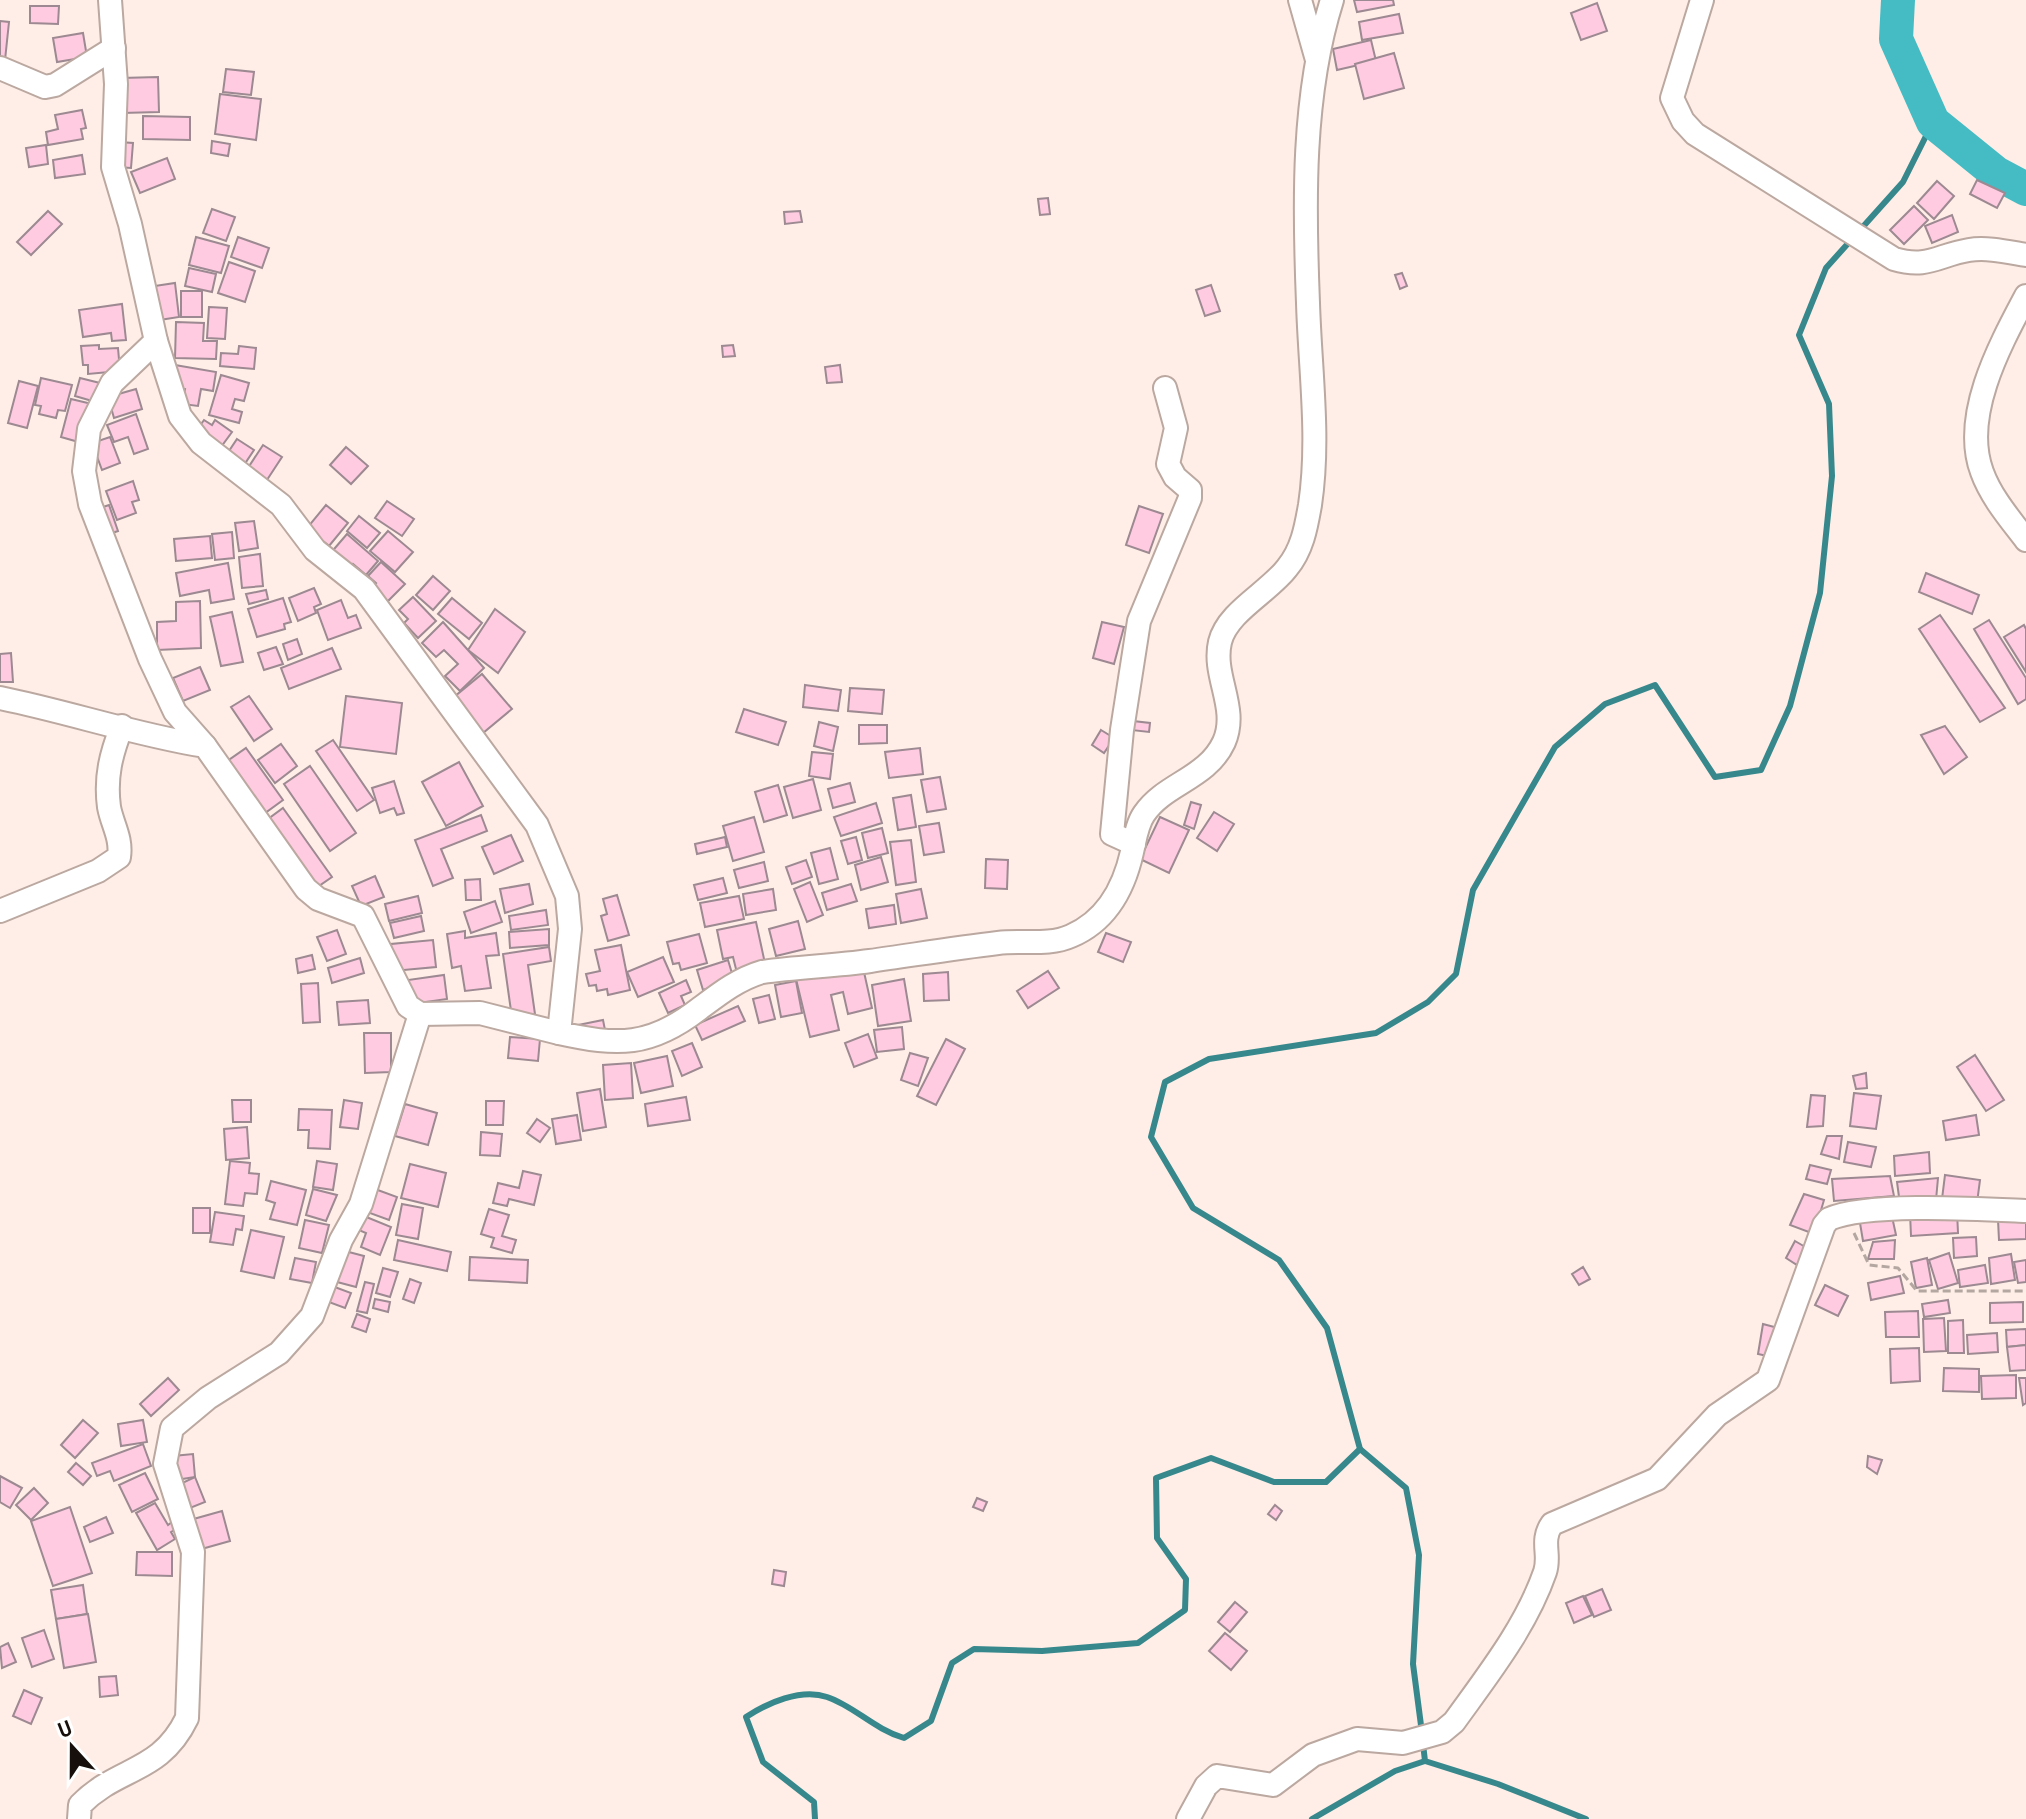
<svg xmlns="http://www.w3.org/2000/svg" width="2026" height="1819" font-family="'Archivo Narrow',sans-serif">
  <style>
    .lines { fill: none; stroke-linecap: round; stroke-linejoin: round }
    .stream { stroke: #37888c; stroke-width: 6 }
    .river { stroke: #45bcc3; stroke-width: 34 }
    .building { fill: #fecbe0; stroke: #9d8991; stroke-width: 2 }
    .minor-casing { stroke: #bba8a0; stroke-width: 26 }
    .path { stroke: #b4a7a2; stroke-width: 3; stroke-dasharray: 8 4; stroke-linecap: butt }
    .minor { stroke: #fff; stroke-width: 22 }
  </style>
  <rect width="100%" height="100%" fill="#feeee7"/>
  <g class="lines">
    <g class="stream">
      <polyline points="1360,1449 1406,1488 1419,1555 1413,1664 1422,1733"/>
      <polyline points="1423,1744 1425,1761 1498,1784 1586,1819"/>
      <path d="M815,1819L814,1802L763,1762L746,1717C767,1703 801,1688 827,1697C854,1706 874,1729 904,1738L931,1721L952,1663L974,1649L1042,1651L1138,1643L1185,1610L1186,1579L1157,1538L1156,1478L1211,1458L1274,1482H1326L1360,1449L1327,1328L1279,1260L1193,1208L1151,1137L1165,1082L1209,1059L1376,1033L1428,1002L1456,974L1473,890L1555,747L1605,704L1655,685L1715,777L1761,770L1790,706L1820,593L1832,476L1829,404L1799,335L1826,268L1903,182L1933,122"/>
      <polyline points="1312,1819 1395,1771 1425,1761"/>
    </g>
    <polyline class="river" points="1898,0 1896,39 1933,122 1996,173 2026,189"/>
  </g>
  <g class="building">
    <polygon points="1354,0 1393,0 1394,5 1357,12"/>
    <polygon points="1597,3 1607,31 1581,40 1571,13"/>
    <polygon points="30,6 59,6 58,24 30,23"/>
    <polygon points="1399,14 1403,33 1362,40 1359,22"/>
    <polygon points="0,21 9,22 5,60 0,59"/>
    <polygon points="83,33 87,57 57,62 53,38"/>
    <polygon points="1371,40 1376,61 1337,70 1333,49"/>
    <polygon points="1394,53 1404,88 1364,99 1355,64"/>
    <polygon points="226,69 254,72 251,95 223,92"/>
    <polygon points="158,77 159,112 122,113 121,78"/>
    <polygon points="220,94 261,99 256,140 215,134"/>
    <polygon points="82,110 86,128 81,129 83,139 48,145 46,132 58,129 55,115"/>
    <polygon points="143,116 190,117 190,140 143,139"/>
    <polygon points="212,141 230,144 228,156 211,153"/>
    <polygon points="119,142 133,143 131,168 116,167"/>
    <polygon points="46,145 48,164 29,167 26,148"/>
    <polygon points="82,155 85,174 55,178 53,160"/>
    <polygon points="167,158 175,179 140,193 131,172"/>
    <polygon points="1977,180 2005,193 1997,208 1970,194"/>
    <polygon points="1937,181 1954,196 1934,219 1917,203"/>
    <polygon points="1048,198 1050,214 1040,215 1038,199"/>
    <polygon points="1914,206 1928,220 1904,244 1890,230"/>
    <polygon points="212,209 235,217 226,241 203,233"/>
    <polygon points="48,211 62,224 31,255 17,242"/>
    <polygon points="800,211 802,222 785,224 784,212"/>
    <polygon points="1952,215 1958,232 1932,243 1925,226"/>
    <polygon points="196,237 229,246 221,273 189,265"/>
    <polygon points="238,237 269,248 262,268 231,257"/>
    <polygon points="229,262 255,271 245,302 218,293"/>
    <polygon points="189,268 216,274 212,292 185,286"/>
    <polygon points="1402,273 1407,286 1400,289 1395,275"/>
    <polygon points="175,283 179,317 153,321 148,287"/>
    <polygon points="1211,285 1220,311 1205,316 1196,290"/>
    <rect x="181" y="291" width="21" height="26"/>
    <polygon points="122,304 126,340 112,341 111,333 83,337 79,310"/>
    <polygon points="209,307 227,308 225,339 207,338"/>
    <polygon points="176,322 204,323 203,341 217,341 216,359 175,358"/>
    <polygon points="99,345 99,349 118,348 120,371 88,374 88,365 83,365 81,346"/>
    <polygon points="733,345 735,356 723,357 722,346"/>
    <polygon points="239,346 256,348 254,369 220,366 221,353 238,354"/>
    <polygon points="175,365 216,372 213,391 201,389 198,406 182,404 185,389 171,387"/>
    <polygon points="840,365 842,382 827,383 825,367"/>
    <polygon points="221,375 249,383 244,401 235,399 232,409 242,412 239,423 209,415"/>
    <polygon points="41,378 72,385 65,411 58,410 56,418 39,414 41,406 35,405"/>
    <polygon points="80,378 104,384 99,403 75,396"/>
    <polygon points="19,381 38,386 27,428 8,423"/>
    <polygon points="136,389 142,409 114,418 108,397"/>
    <polygon points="71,399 92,404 82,443 61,437"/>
    <polygon points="136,414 148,449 134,454 128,437 114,442 107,425"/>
    <polygon points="204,420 212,425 215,420 232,432 218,451 194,434"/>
    <polygon points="110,437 120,463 102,470 92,443"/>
    <polygon points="237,439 254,450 242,468 225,457"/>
    <polygon points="263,445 282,457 263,486 244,474"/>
    <polygon points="346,447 368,466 351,484 330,465"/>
    <polygon points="133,481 139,500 132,502 136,513 117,520 106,491"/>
    <polygon points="387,501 414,519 402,536 375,518"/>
    <polygon points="109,505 118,531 103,536 94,510"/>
    <polygon points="326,505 348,523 329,546 307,528"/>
    <polygon points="1139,506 1163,514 1149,553 1126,545"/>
    <polygon points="359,516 380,533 367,548 347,531"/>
    <polygon points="254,521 258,548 239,551 235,523"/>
    <polygon points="388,531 413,552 395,572 370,551"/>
    <polygon points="232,532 234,558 215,560 212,534"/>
    <polygon points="347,534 378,561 366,575 353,564 348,571 329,555"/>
    <polygon points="210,536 212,558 176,561 174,539"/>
    <polygon points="260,554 263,586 242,588 239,557"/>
    <polygon points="381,562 405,584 385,604 370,590 376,583 368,576"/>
    <polygon points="228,563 234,599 211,603 209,590 180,596 176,573"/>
    <polygon points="1926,573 1979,595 1972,614 1919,592"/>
    <polygon points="433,576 450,591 433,610 416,595"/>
    <polygon points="314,588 321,604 314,607 316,613 298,621 289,598"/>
    <polygon points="266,590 268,599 249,604 246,594"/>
    <polygon points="413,597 436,621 418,638 404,623 408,619 399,610"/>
    <polygon points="283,598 291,622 284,624 285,629 257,637 248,609"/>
    <polygon points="452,598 482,623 469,639 438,614"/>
    <polygon points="341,600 348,618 356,615 361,628 328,640 317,610"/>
    <polygon points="200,601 201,648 157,650 157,622 176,621 176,602"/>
    <polygon points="495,609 525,632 498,673 468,650"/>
    <polygon points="232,612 243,662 221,666 210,617"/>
    <polygon points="1940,615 2005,708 1980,722 1919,629"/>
    <polygon points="1989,620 2026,678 2026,699 2018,704 1974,629"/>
    <polygon points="443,622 484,668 460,691 445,676 458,664 444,650 436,657 422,643"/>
    <polygon points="1102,622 1124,627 1114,664 1093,658"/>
    <polygon points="2024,625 2026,629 2026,672 2004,637"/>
    <polygon points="297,639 302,654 288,660 283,644"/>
    <polygon points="276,647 283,664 264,670 258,653"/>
    <polygon points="332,648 341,669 289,689 281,668"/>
    <polygon points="11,653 13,682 0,682 0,654"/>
    <polygon points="200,667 210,690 183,701 173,678"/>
    <polygon points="482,674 512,709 483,733 454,697"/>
    <polygon points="805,685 841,690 838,711 803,707"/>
    <polygon points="850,688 884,690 882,714 848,711"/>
    <polygon points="249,696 272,729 254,741 231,707"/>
    <polygon points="346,696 402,703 396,754 340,747"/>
    <polygon points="744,709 786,722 778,745 736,732"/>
    <polygon points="1133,721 1150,723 1149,732 1131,730"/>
    <polygon points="819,722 838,727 833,751 814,746"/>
    <polygon points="859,725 887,725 887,743 859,744"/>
    <polygon points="1945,726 1967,757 1944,774 1921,735"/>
    <polygon points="1101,730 1114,738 1104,753 1092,745"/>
    <polygon points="333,740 374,800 357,811 316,751"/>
    <polygon points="281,744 297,766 275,783 258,760"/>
    <polygon points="246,748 283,800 261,816 223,764"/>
    <polygon points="920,748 923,774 889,778 885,752"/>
    <polygon points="812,752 833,754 830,779 809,776"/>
    <polygon points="459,762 483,806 446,826 422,782"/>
    <polygon points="310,766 356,833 330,851 284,784"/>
    <polygon points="940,777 946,809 927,812 921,780"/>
    <polygon points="813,779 821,810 793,818 784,787"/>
    <polygon points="394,781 404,813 397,815 394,808 380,813 372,788"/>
    <polygon points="850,783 855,802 833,808 828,789"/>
    <polygon points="778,785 787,815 764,822 755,792"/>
    <polygon points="911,795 916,827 898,830 893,798"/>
    <polygon points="1191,802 1201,805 1194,829 1184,825"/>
    <polygon points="876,803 882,823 841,836 834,817"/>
    <polygon points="283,808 332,877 313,890 264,822"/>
    <polygon points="1214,812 1234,824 1217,851 1197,838"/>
    <polygon points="481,815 487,831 441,849 453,878 433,886 415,840"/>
    <polygon points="754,817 764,852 733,861 723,826"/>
    <polygon points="1160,817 1189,830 1169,873 1140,859"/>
    <polygon points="939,823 944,852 924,855 919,826"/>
    <polygon points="882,828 888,853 868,858 862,833"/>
    <polygon points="511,835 523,861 494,874 482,847"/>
    <polygon points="725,837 727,847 697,854 695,844"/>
    <polygon points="856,837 862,860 848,864 841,841"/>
    <polygon points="911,840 916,882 896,885 890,842"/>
    <polygon points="830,848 838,879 819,884 811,853"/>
    <polygon points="881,857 888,882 861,890 855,865"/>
    <polygon points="986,859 1008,860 1007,889 985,888"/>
    <polygon points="806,860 812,877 792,884 786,867"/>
    <polygon points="764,862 768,881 739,888 734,870"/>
    <polygon points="375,876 384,897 361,906 352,886"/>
    <polygon points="723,878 727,893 698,900 694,885"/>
    <polygon points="480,879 481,900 466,900 465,880"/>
    <polygon points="810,882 823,915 807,922 794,889"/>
    <polygon points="529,884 533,904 505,913 500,889"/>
    <polygon points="851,884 857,901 827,910 822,893"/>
    <polygon points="773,889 776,910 746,915 743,894"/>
    <polygon points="921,889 927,918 901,923 896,894"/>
    <polygon points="617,895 629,935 608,941 601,916 607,914 603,899"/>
    <polygon points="418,896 422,913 389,921 385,904"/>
    <polygon points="739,896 744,919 705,927 700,903"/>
    <polygon points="495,901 502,922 471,933 464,912"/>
    <polygon points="894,905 896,924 869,928 866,909"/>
    <polygon points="546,910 548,925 511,930 509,916"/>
    <polygon points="421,916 424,931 394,938 390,923"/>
    <polygon points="798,921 805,949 776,956 769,929"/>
    <polygon points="756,922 766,968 736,969 733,957 723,959 717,930"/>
    <polygon points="549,929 549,945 510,948 509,932"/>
    <polygon points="337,930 346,954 327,961 317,937"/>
    <polygon points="465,931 465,938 496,933 499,955 486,956 491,988 465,991 461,966 452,968 447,934"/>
    <polygon points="1106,933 1131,942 1123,962 1098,952"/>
    <polygon points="699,934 707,963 681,970 679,963 673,964 667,942"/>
    <polygon points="433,940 436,967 393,971 391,944"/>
    <polygon points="621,945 630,990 608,995 607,989 597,991 596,985 589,986 586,974 600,971 595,950"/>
    <polygon points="549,947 551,961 528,965 535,1014 512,1018 503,954"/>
    <polygon points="312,955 315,969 298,973 296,959"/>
    <polygon points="663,957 674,982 638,997 627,972"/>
    <polygon points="360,958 364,973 332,983 328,968"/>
    <polygon points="728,960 734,980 703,990 697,970"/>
    <polygon points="862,963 872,1008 848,1014 843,992 831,995 839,1030 810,1037 796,979"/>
    <polygon points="1048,971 1059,988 1028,1008 1017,991"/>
    <polygon points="948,972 949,1000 924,1001 923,974"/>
    <polygon points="444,975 447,999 412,1004 408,980"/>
    <polygon points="904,979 911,1021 878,1026 872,985"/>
    <polygon points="686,980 691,992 681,996 685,1005 668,1013 659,993"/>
    <polygon points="796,981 802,1013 781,1017 775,985"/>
    <polygon points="318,983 320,1022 303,1023 301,984"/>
    <polygon points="769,995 775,1019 759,1023 753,999"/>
    <polygon points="368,1000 370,1023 339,1025 337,1002"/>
    <polygon points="738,1006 745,1021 702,1040 695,1025"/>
    <polygon points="603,1020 605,1030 580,1035 578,1025"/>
    <polygon points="902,1027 904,1049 877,1052 874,1030"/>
    <polygon points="364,1033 391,1033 391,1072 365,1073"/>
    <polygon points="868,1034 877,1058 854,1067 845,1043"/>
    <polygon points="510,1037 540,1039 538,1061 508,1058"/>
    <polygon points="946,1039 965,1049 936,1105 917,1096"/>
    <polygon points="692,1043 702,1067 682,1076 672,1051"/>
    <polygon points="910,1053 928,1058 918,1086 901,1080"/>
    <polygon points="1975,1055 2004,1100 1986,1111 1957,1067"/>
    <polygon points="667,1056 673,1086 641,1093 634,1063"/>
    <polygon points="631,1063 633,1098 605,1100 603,1065"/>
    <polygon points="1866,1073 1867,1088 1856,1089 1853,1076"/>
    <polygon points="600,1089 606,1127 583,1131 577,1093"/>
    <polygon points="1854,1093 1881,1096 1876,1129 1850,1126"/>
    <polygon points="1811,1095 1825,1096 1823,1126 1807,1127"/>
    <polygon points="686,1097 690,1120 648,1126 645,1104"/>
    <polygon points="232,1100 251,1100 251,1122 233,1122"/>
    <polygon points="344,1100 362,1103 358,1129 340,1127"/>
    <polygon points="486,1101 504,1101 503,1125 486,1125"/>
    <polygon points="405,1104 437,1113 428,1145 395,1136"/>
    <polygon points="299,1109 332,1110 330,1149 308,1148 309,1130 298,1130"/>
    <polygon points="577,1115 581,1140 556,1144 552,1119"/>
    <polygon points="1976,1115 1979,1135 1946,1140 1943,1121"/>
    <polygon points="537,1119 550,1128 540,1142 527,1133"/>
    <polygon points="247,1127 249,1158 226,1160 224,1129"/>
    <polygon points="481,1132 502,1134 500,1156 480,1155"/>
    <polygon points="1827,1136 1842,1136 1839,1159 1821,1154"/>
    <polygon points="1848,1142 1876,1147 1871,1167 1844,1162"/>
    <polygon points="1929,1152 1930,1173 1895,1176 1894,1156"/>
    <polygon points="230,1161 250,1163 249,1173 259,1174 257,1194 245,1193 243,1206 225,1204"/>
    <polygon points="317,1161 337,1164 333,1190 313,1187"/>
    <polygon points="410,1164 446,1173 438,1207 401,1198"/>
    <polygon points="1810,1165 1831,1170 1827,1184 1806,1179"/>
    <polygon points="523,1171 541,1175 534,1205 509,1199 507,1206 493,1203 498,1183 519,1188"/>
    <polygon points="1945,1175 1980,1180 1977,1203 1942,1199"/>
    <polygon points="1890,1176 1894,1196 1834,1201 1832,1179"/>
    <polygon points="1938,1178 1936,1200 1899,1197 1897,1182"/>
    <polygon points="271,1181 306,1190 297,1225 270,1219 275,1203 266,1200"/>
    <polygon points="313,1189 337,1195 326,1221 306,1215"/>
    <polygon points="375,1189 397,1197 389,1220 367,1212"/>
    <polygon points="1804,1194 1824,1200 1814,1234 1790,1225"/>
    <polygon points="402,1204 423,1208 418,1239 396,1235"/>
    <rect x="193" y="1208" width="17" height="25"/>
    <polygon points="489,1209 509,1215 502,1236 516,1240 512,1253 491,1247 494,1238 481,1234"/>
    <polygon points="1957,1211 1958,1233 1911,1236 1910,1213"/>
    <polygon points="215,1212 244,1216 242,1230 236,1229 233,1245 210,1242"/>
    <polygon points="1891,1212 1896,1235 1863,1241 1859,1217"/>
    <polygon points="359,1214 391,1227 380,1255 361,1247 366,1233 354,1228"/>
    <polygon points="2026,1218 2026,1239 1999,1240 1998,1220"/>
    <polygon points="305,1220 329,1225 322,1253 299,1248"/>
    <polygon points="251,1230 284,1237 274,1278 241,1271"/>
    <polygon points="1976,1237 1977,1256 1954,1258 1953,1238"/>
    <polygon points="398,1240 451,1252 447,1271 394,1260"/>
    <polygon points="1895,1240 1894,1259 1868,1259 1873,1242"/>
    <polygon points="1795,1241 1807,1248 1797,1265 1786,1258"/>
    <polygon points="345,1251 364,1256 356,1287 337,1282"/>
    <polygon points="1949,1253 1958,1283 1938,1289 1929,1260"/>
    <polygon points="2011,1254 2015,1280 1991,1284 1989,1258"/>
    <polygon points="470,1257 528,1260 527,1283 469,1280"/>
    <polygon points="295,1258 316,1262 312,1283 290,1279"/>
    <polygon points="1927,1258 1932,1285 1916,1288 1911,1262"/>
    <polygon points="2026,1260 2026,1282 2018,1283 2014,1262"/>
    <polygon points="1985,1265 1988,1283 1960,1287 1958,1270"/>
    <polygon points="1583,1267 1590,1279 1579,1285 1572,1274"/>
    <polygon points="383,1268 398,1272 390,1297 376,1293"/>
    <polygon points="1900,1276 1904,1293 1871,1300 1868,1283"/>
    <polygon points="410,1279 421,1283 414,1303 403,1299"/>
    <polygon points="365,1282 374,1284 367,1313 357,1311"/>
    <polygon points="1825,1285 1848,1296 1838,1316 1815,1305"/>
    <polygon points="332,1286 351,1293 345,1308 326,1301"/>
    <polygon points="375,1299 390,1302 388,1312 373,1308"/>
    <polygon points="1948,1300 1950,1313 1924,1317 1922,1304"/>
    <polygon points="2023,1302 2023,1322 1990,1323 1990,1303"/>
    <polygon points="1918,1311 1919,1337 1886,1337 1885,1312"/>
    <polygon points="357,1314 370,1319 366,1332 352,1327"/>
    <polygon points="1944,1318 1946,1351 1924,1352 1923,1319"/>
    <polygon points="1963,1320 1964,1353 1948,1353 1948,1321"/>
    <polygon points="1763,1324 1778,1328 1772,1357 1758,1354"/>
    <polygon points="2026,1329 2026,1345 2007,1347 2006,1330"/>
    <polygon points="1997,1333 1998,1352 1968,1354 1967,1335"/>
    <polygon points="2026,1345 2026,1370 2010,1371 2007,1347"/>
    <polygon points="1919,1348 1920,1381 1891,1383 1890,1349"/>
    <polygon points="1944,1368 1979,1369 1979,1392 1943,1391"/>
    <polygon points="2016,1375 2016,1398 1982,1399 1981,1376"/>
    <polygon points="168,1378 179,1390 151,1416 140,1404"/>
    <polygon points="2019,1378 2026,1378 2026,1403 2023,1405"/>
    <polygon points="83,1420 98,1433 75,1458 61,1445"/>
    <polygon points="143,1420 147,1442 121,1446 118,1424"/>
    <polygon points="143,1444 151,1466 114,1481 110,1471 97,1476 92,1463"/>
    <polygon points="193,1454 195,1477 176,1480 173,1456"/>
    <polygon points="1868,1456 1882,1460 1877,1474 1867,1467"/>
    <polygon points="76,1463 91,1476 83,1485 68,1472"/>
    <polygon points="145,1473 158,1499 132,1512 119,1485"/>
    <polygon points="0,1476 22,1488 10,1508 0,1502"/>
    <polygon points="195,1477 205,1502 190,1508 180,1484"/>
    <polygon points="34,1488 48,1503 31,1520 16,1505"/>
    <polygon points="977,1498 987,1502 983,1511 973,1507"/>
    <polygon points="155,1503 168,1525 172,1522 176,1529 171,1532 175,1539 157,1550 136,1513"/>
    <polygon points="1275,1505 1282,1511 1276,1520 1268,1514"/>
    <polygon points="70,1507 92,1573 53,1586 31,1521"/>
    <polygon points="222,1511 230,1541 198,1550 190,1520"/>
    <polygon points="106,1517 113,1533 90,1542 84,1527"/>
    <polygon points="137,1552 172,1552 172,1576 136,1575"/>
    <polygon points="774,1570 786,1572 784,1586 772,1584"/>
    <polygon points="83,1585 87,1614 56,1619 51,1590"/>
    <polygon points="1602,1589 1611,1610 1594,1617 1585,1596"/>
    <polygon points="1583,1596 1592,1615 1574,1623 1566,1603"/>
    <polygon points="1235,1602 1247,1612 1230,1632 1218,1622"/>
    <polygon points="88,1614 96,1662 64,1668 56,1619"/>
    <polygon points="44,1630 54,1659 32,1667 22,1638"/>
    <polygon points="1225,1633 1247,1651 1231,1670 1209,1651"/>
    <polygon points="8,1643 16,1662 2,1668 0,1647"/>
    <polygon points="116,1676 118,1695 100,1697 99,1677"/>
    <polygon points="24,1690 42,1698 31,1724 13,1716"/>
  </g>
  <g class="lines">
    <defs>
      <g id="minor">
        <path d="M110,0L116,84L113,167L130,224L156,341L180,416L201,443L281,505L315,550L364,589L537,825L567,896L570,929L559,1033C618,1046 650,1047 699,1009C719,994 738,979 762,972C798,967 834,966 870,961C913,955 955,948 998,943C1021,940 1049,946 1071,936C1106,921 1124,888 1132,852C1135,839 1137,824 1144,814C1165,783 1207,779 1224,742C1239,708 1212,676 1220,642C1227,612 1269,592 1287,568C1302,550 1306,528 1310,505C1320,438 1310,370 1308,303C1304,204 1302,95 1332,0"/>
        <polyline points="1300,0 1317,60"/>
        <path d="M1702,0L1672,98L1683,121L1695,134L1894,259C1928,269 1938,255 1969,250C1987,247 2008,252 2026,255"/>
        <polyline points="0,68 45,87 55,85 114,48"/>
        <path d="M2026,296C2000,345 1961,416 1982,472C1991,497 2010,519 2026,540"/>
        <polyline points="156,341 112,383 89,429 84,471 90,504 150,659 175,712 205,746"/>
        <path d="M0,698C69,712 136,735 205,746L306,889L318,899L363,916L408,1006L420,1014L480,1013L559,1033"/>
        <polyline points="1134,844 1112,834 1122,730 1139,621 1190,498 1190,490 1175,477 1168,464 1176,428 1165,388"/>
        <path d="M0,911L98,871L119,857C122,838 112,824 109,807C105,777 111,754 122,726"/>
        <path d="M79,1819L80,1805C118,1766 160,1774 187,1718L193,1552L165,1464L172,1428L208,1398L279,1353L312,1316L341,1240L361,1204L420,1014"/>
        <path d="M1188,1819L1206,1786L1217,1776L1273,1785L1313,1755L1357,1739L1403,1743L1442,1732L1454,1722C1487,1676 1526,1627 1545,1572C1551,1555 1540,1541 1552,1524L1657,1479L1717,1415L1768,1380L1824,1225L1829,1219C1867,1202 1982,1209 2026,1211"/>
      </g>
    </defs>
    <use href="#minor" class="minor-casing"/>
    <polyline class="path" points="1854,1233 1869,1265 1898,1268 1917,1291 2026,1291"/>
    <use href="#minor" class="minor"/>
  </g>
  <g transform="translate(72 1747) rotate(339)" stroke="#ffffff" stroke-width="6" paint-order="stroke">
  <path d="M0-6L14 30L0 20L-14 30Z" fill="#160f0c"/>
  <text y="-12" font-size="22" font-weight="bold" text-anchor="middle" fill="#160f0c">U</text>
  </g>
</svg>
